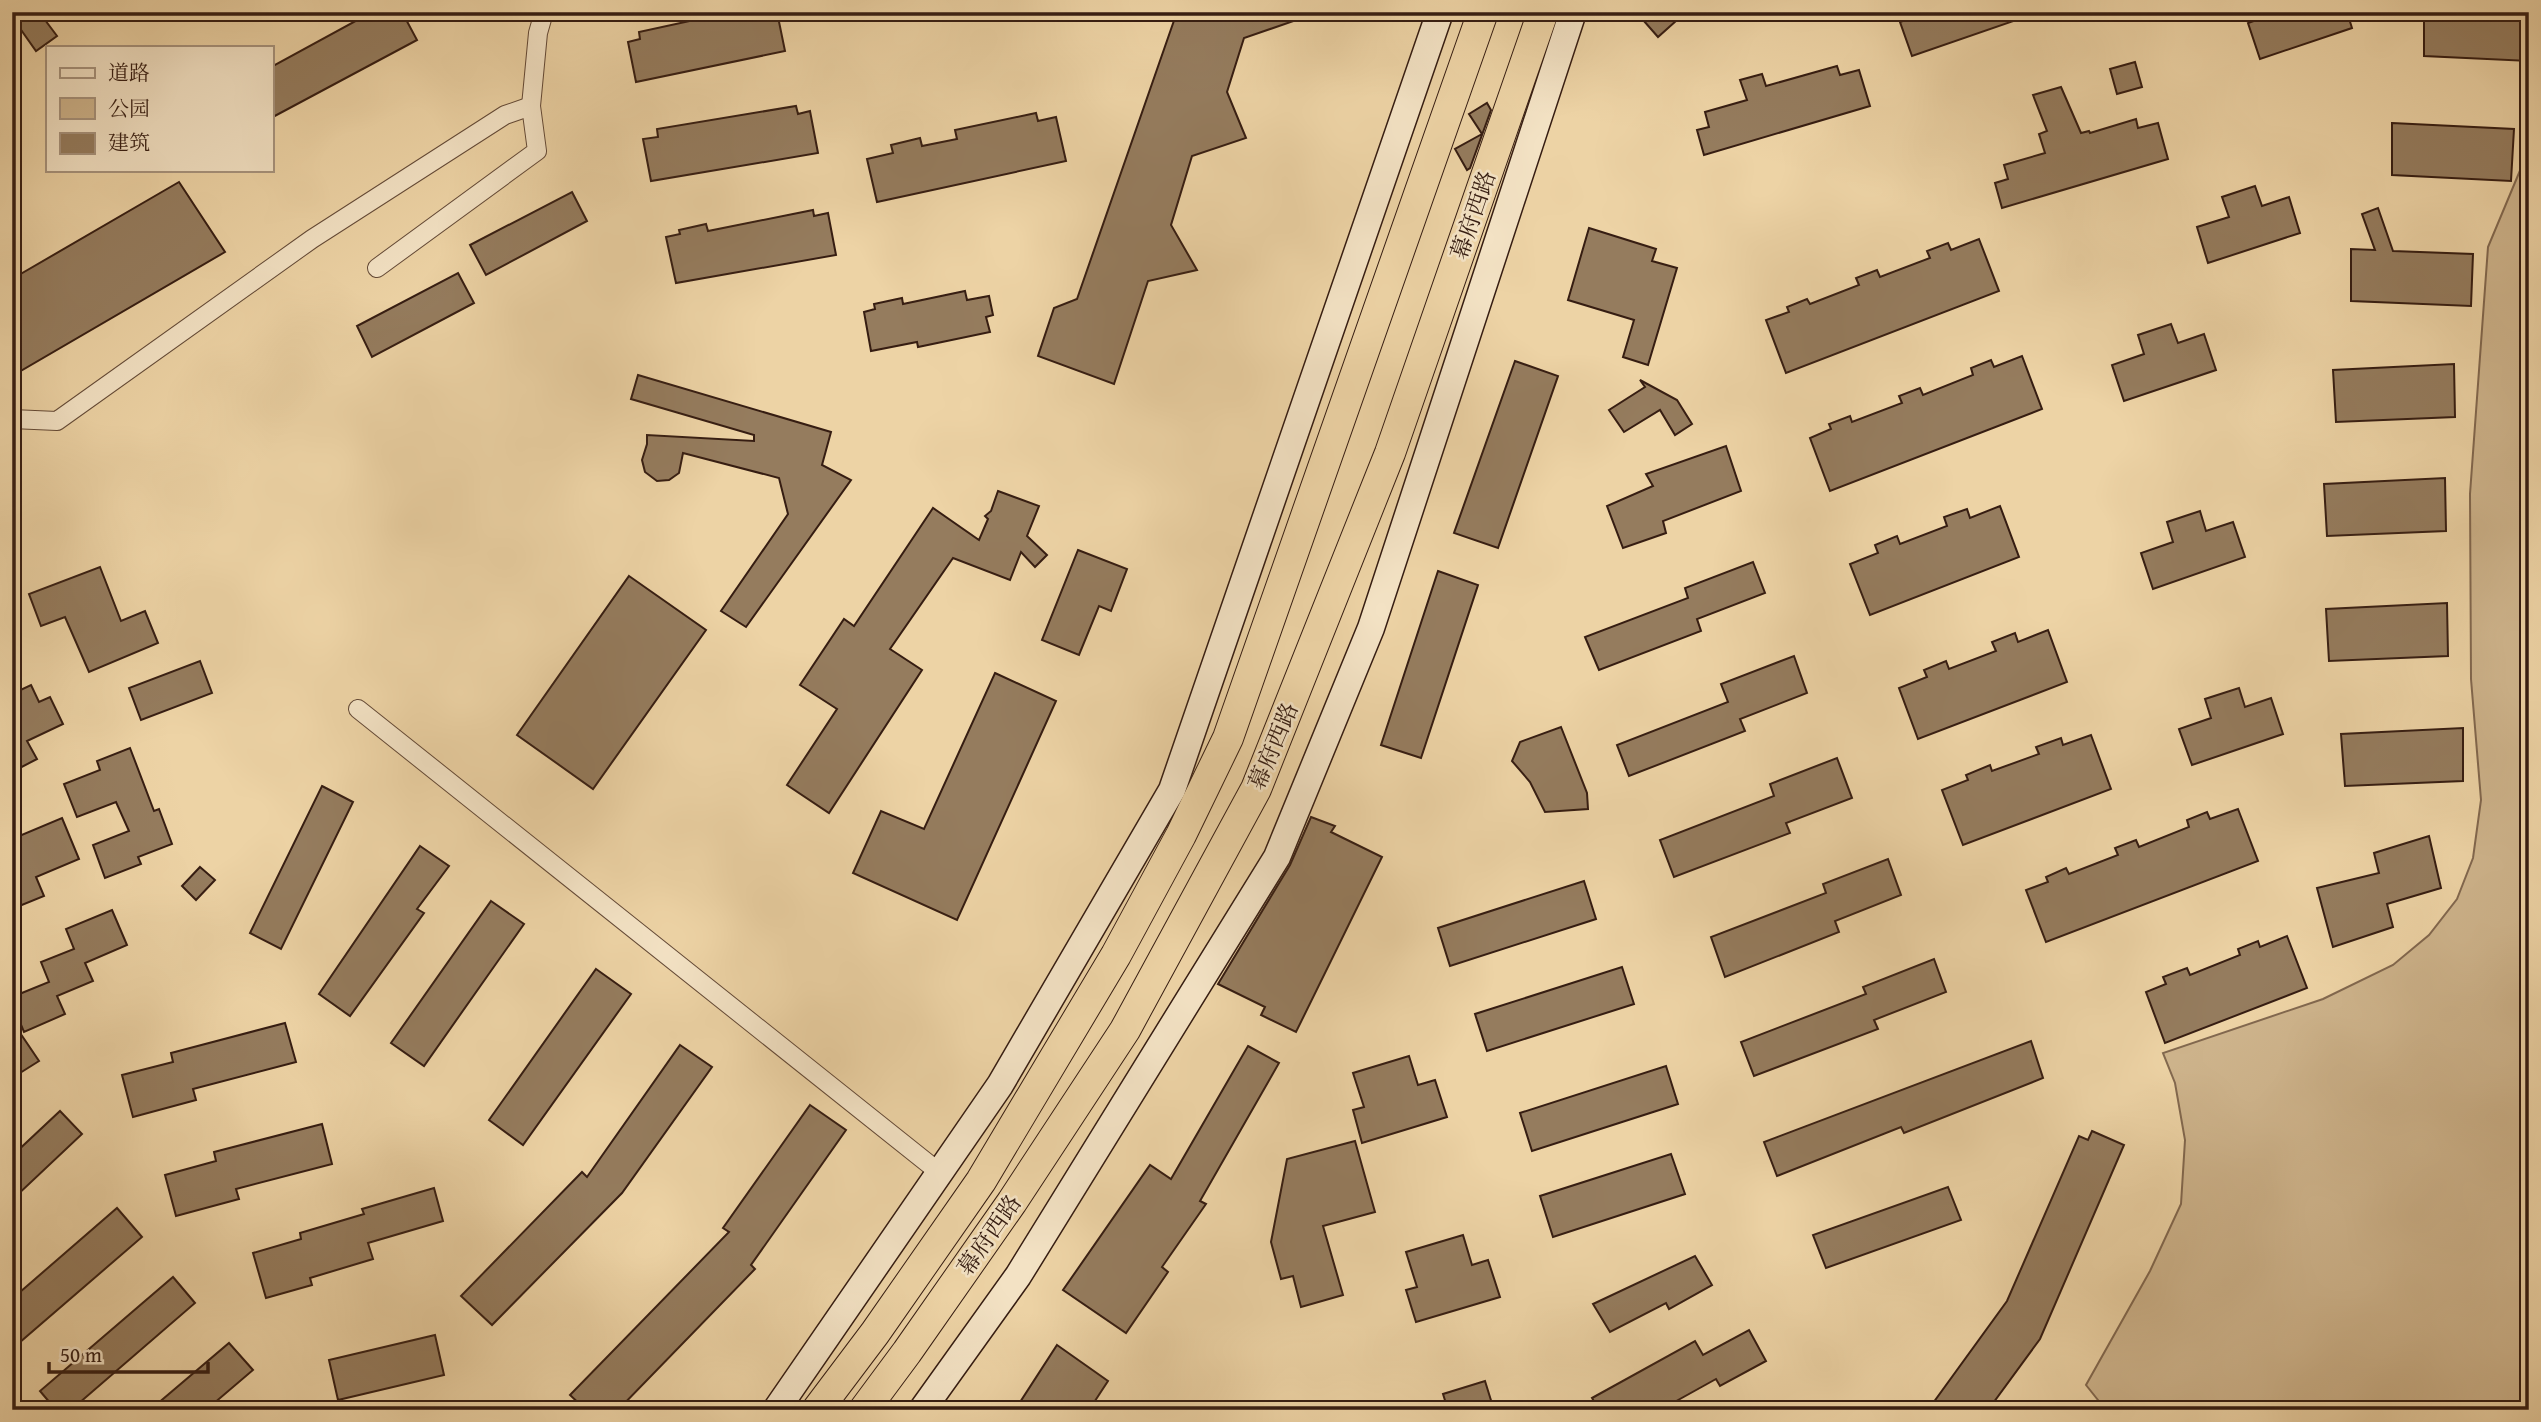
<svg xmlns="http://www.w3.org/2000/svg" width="2541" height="1422" font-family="'Gentium Book Plus','Noto Serif SC',serif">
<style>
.green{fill:#ceb48c;stroke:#82684f;stroke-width:2}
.building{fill:#957c5e;stroke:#361d12;stroke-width:2}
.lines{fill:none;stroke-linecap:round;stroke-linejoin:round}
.minor-casing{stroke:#644a37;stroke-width:20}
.secondary-casing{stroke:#361d12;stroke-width:29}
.trunk-casing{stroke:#361d12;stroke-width:32}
.minor{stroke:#f3e2c4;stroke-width:18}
.secondary{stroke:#f3e2c4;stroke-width:26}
.trunk{stroke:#edd3a5;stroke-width:30}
.labels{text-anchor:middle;stroke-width:5;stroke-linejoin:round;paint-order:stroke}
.street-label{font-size:23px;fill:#361d12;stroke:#f3e2c4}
</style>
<rect width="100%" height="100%" fill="#edd3a5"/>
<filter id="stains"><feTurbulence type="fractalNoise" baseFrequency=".00286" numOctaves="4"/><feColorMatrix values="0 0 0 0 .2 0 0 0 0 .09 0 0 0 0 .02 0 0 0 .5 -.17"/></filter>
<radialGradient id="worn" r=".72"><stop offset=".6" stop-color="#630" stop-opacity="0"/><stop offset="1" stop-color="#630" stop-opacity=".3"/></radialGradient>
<polygon class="green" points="2529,149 2529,1410 2106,1410 2086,1385 2150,1271 2181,1204 2185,1140 2175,1083 2163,1053 2323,999 2393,965 2429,935 2457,899 2473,858 2481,800 2471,679 2470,494 2488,247"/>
<g class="building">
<polygon points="12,12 39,12 57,36 36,51 12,17"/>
<polygon points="372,12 402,12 417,40 271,118 271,67"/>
<polygon points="731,12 777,12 785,51 636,82 628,42 640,39 639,32"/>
<polygon points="1177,12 1310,12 1311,15 1244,38 1227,92 1246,138 1192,156 1171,225 1197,270 1148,281 1114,384 1038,356 1054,308 1077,299"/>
<polygon points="1636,12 1686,12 1658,37"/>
<polygon points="1912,12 1931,12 1933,20 1955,12 2030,12 2031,15 1912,56 1900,22 1914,17"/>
<polygon points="2279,12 2347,12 2352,28 2260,59 2248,23"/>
<polygon points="2424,12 2529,12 2529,61 2424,56"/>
<polygon points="2135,62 2142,87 2117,94 2110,69"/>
<polygon points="1837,66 1840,75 1859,70 1870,106 1704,155 1697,130 1709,127 1705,112 1747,100 1740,80 1762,74 1766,86"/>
<polygon points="2061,87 2081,133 2089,131 2090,133 2136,119 2138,128 2158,123 2168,159 2002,208 1995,183 2008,179 2004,165 2045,153 2039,134 2047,131 2033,95"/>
<polygon points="1487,103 1491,110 1470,168 1467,170 1455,149 1482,134 1469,114"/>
<polygon points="796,106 798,114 810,111 818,153 651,181 643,139 658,137 657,129"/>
<polygon points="1036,113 1038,121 1056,117 1066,161 877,202 867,159 893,153 891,145 920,138 922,146 957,139 955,130"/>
<polygon points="2392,123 2514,129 2511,181 2392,175"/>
<polygon points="179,182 225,252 12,376 12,279"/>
<polygon points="2255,186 2262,206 2289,197 2300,233 2208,263 2197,227 2229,217 2222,197"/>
<polygon points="572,192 587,221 486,275 470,245"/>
<polygon points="2378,208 2393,251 2473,254 2471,306 2351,301 2351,249 2375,250 2362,214"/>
<polygon points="813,210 814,216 828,213 836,255 676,283 666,237 680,234 679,230 706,224 708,231"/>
<polygon points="1589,228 1656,249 1652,261 1677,268 1648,365 1623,357 1634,320 1568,300"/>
<polygon points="1979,239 1999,291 1786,373 1766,320 1789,312 1787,307 1807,299 1810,304 1859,285 1856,278 1877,270 1880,277 1930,258 1927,251 1948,243 1951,250"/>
<polygon points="458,273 474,303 372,357 357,326"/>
<polygon points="965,291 967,300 989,296 993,315 986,317 990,332 918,347 917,342 871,351 864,312 875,309 874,304 902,298 903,304"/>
<polygon points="2171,324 2178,343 2204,334 2216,370 2124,401 2112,365 2144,354 2138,335"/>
<polygon points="2022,356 2042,409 1830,491 1810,438 1831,429 1829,424 1850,416 1852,422 1902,403 1899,396 1920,388 1923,395 1973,375 1971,368 1991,360 1994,367"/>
<polygon points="1515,361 1558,376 1498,548 1454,533"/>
<polygon points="2454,364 2455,417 2336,422 2333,370"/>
<polygon points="638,375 831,432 822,465 851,480 746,627 721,611 788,514 779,478 683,453 679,473 669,480 657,481 645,472 642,460 647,444 647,435 754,441 754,435 631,399"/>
<polygon points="1640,380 1677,400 1692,424 1675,435 1660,410 1624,432 1609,410 1645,387"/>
<polygon points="1726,446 1741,491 1663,521 1666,533 1623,548 1607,506 1653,486 1646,474"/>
<polygon points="2445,478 2446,531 2327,536 2324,484"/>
<polygon points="998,491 1039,506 1027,536 1047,555 1035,567 1021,552 1010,580 953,558 890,649 922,670 829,813 787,785 837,709 800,685 844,619 854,626 933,508 979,540 988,519 985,516 991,511"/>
<polygon points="2000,506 2019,557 1870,615 1850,564 1878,553 1875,545 1897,536 1900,544 1947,526 1944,517 1967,509 1970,518"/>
<polygon points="2200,511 2206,531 2233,522 2245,557 2153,589 2141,553 2173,542 2167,522"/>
<polygon points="1078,550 1127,569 1111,611 1099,606 1079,655 1042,640"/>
<polygon points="1753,562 1765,593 1697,619 1701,631 1599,670 1585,637 1688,598 1685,588"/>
<polygon points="100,567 121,621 145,611 158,643 89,672 65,617 41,626 29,594"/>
<polygon points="1438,571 1478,585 1421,758 1381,745"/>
<polygon points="629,576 706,630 593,789 517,735"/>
<polygon points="2447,603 2448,656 2329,661 2326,609"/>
<polygon points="2048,630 2067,682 1918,739 1899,688 1927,677 1924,670 1946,661 1949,669 1996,651 1992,642 2015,633 2018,642"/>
<polygon points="1794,656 1807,693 1740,719 1745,731 1629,776 1617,745 1728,702 1721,684"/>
<polygon points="200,661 212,693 141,720 129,688"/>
<polygon points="995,673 1056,701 957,920 853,873 881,811 924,829"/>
<polygon points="31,685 39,702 50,697 63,724 27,741 37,759 12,772 12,694"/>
<polygon points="2239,688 2245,707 2271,698 2283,734 2192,765 2179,729 2211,718 2205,699"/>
<polygon points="1561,727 1587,793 1588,809 1545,812 1530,782 1512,761 1520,742"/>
<polygon points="2463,728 2463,781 2345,786 2341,734"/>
<polygon points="2091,735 2111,789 1963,845 1942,790 1968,780 1966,775 1990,765 1992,771 2039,754 2036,747 2061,738 2063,745"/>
<polygon points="130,748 154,811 159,809 172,844 138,857 141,864 105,878 93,845 129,831 116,802 77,817 64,784 100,770 97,761"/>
<polygon points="1837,758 1852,798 1786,823 1790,833 1674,877 1660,840 1774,796 1770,784"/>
<polygon points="322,786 353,802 281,949 250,933"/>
<polygon points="2238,809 2258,861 2046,942 2026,890 2048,882 2046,877 2066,868 2069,874 2118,855 2115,848 2136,840 2139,847 2189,827 2187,820 2207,812 2210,819"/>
<polygon points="1311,817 1335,826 1331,832 1382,857 1296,1032 1261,1015 1265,1007 1218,984 1290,865"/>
<polygon points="62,818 79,859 36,877 44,896 12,909 12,861 20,858 12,839"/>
<polygon points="2429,836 2441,888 2387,904 2393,927 2333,947 2317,888 2379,873 2374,853"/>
<polygon points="420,846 449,866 417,909 424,913 350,1016 319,994"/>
<polygon points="1888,859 1901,895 1835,921 1839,932 1725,977 1711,937 1826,893 1823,884"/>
<polygon points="200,867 215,880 196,900 182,886"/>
<polygon points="1584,881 1596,919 1450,966 1438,928"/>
<polygon points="491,901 524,924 424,1066 391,1043"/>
<polygon points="112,910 127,945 85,963 93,981 57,996 65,1014 24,1032 12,1003 12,997 49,982 41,962 74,949 66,929"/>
<polygon points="2287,936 2307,988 2165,1043 2146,992 2166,984 2163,977 2187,968 2190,975 2240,955 2238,949 2258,941 2260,947"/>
<polygon points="1934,959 1946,992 1874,1020 1878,1029 1754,1076 1741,1042 1866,994 1863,987"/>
<polygon points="1622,967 1634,1004 1487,1051 1475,1014"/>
<polygon points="596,969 631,994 523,1145 489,1120"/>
<polygon points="12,1021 39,1061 12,1078"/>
<polygon points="285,1023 296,1062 193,1089 196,1100 133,1117 122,1075 173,1062 171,1053"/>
<polygon points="2031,1041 2043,1078 1904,1133 1901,1127 1777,1176 1764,1142"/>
<polygon points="680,1045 712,1067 622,1193 492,1325 461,1296 582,1172 587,1177"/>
<polygon points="1248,1046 1279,1063 1200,1201 1206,1204 1162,1267 1168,1272 1126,1333 1063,1290 1150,1165 1171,1179"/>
<polygon points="1409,1056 1418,1085 1435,1080 1447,1117 1362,1143 1353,1110 1364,1107 1353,1073"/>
<polygon points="1666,1066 1678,1104 1532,1151 1520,1113"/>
<polygon points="810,1105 846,1130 751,1265 755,1269 618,1410 586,1410 570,1395 729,1232 723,1228"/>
<polygon points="60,1111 82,1134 12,1200 12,1156"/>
<polygon points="322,1124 332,1164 236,1189 239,1199 176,1216 165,1175 216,1161 214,1152"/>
<polygon points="2092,1131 2124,1145 2040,1339 1988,1410 1928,1410 2007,1301 2079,1136 2088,1140"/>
<polygon points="1355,1141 1375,1212 1323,1226 1343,1295 1301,1307 1293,1276 1281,1279 1271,1242 1287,1159"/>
<polygon points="1671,1154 1685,1194 1553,1237 1540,1196"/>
<polygon points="1948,1187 1961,1220 1826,1268 1813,1235"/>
<polygon points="434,1188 443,1221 368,1243 373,1259 310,1278 312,1285 266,1298 253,1253 301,1239 300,1233 364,1214 362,1209"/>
<polygon points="117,1208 142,1237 12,1349 12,1299"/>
<polygon points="1463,1235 1472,1265 1488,1260 1500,1297 1416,1322 1406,1290 1417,1287 1406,1252"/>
<polygon points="1695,1256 1712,1285 1669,1309 1666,1303 1610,1332 1593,1304"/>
<polygon points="173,1277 195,1303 71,1410 56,1410 40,1391"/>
<polygon points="1749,1330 1766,1361 1720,1386 1716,1379 1660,1410 1599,1410 1592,1398 1695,1341 1703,1355"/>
<polygon points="435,1335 444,1375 338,1400 329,1360"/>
<polygon points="229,1343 253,1370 206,1410 150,1410"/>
<polygon points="1057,1345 1108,1381 1089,1410 1015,1410"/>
<polygon points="1485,1381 1494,1410 1448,1410 1443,1394"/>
</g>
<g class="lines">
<defs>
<g id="minor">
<polyline points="377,268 537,151 531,106 538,33 544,12"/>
<polyline points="12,419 57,421 312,239 505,115 531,106"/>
<polyline points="358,709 940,1173"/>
</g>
<g id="secondary">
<polyline points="776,1410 1000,1085 1172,790 1440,12"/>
<polyline points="922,1410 1018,1276 1277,857 1371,628 1573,12"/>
</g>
<g id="trunk">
<polyline points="817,1410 875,1333 981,1181 1116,955 1181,835 1228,738 1483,12"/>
<polyline points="864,1410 907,1352 1012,1202 1125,1030 1256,789 1390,453 1543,12"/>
</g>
</defs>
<use href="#minor" class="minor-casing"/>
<use href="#secondary" class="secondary-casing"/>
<use href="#trunk" class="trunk-casing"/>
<use href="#minor" class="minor"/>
<use href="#secondary" class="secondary"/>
<use href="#trunk" class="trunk"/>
</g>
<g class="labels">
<g class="street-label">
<text transform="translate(1473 215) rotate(-71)" y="8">幕府西路</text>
<text transform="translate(1273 746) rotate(-67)" y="8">幕府西路</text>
<text transform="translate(989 1235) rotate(-55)" y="8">幕府西路</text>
</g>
</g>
<rect width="2541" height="1422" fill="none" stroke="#edd3a5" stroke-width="42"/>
<rect x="14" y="14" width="2513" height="1394" fill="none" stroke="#361d12" stroke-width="3.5"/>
<rect x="21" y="21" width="2499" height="1380" fill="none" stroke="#361d12" stroke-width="2"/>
<rect x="46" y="46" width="228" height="126" fill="#f3e2c4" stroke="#a7937d" stroke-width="2"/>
<rect x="60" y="68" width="35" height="10" fill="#f3e2c4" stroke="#a7937d" stroke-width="2"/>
<text x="108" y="80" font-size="21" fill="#361d12">道路</text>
<rect x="60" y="98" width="35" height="21" fill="#ceb48c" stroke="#a7937d" stroke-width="2"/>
<text x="108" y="116" font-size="21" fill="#361d12">公园</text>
<rect x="60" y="133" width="35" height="21" fill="#957c5e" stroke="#a7937d" stroke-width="2"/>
<text x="108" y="150" font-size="21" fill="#361d12">建筑</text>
<path d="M49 1362v10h159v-10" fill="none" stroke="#361d12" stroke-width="3.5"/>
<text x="60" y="1362" font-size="21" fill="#361d12" stroke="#f3e2c4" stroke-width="5" paint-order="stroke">50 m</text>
<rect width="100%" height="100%" filter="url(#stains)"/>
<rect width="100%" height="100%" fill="url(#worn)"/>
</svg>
